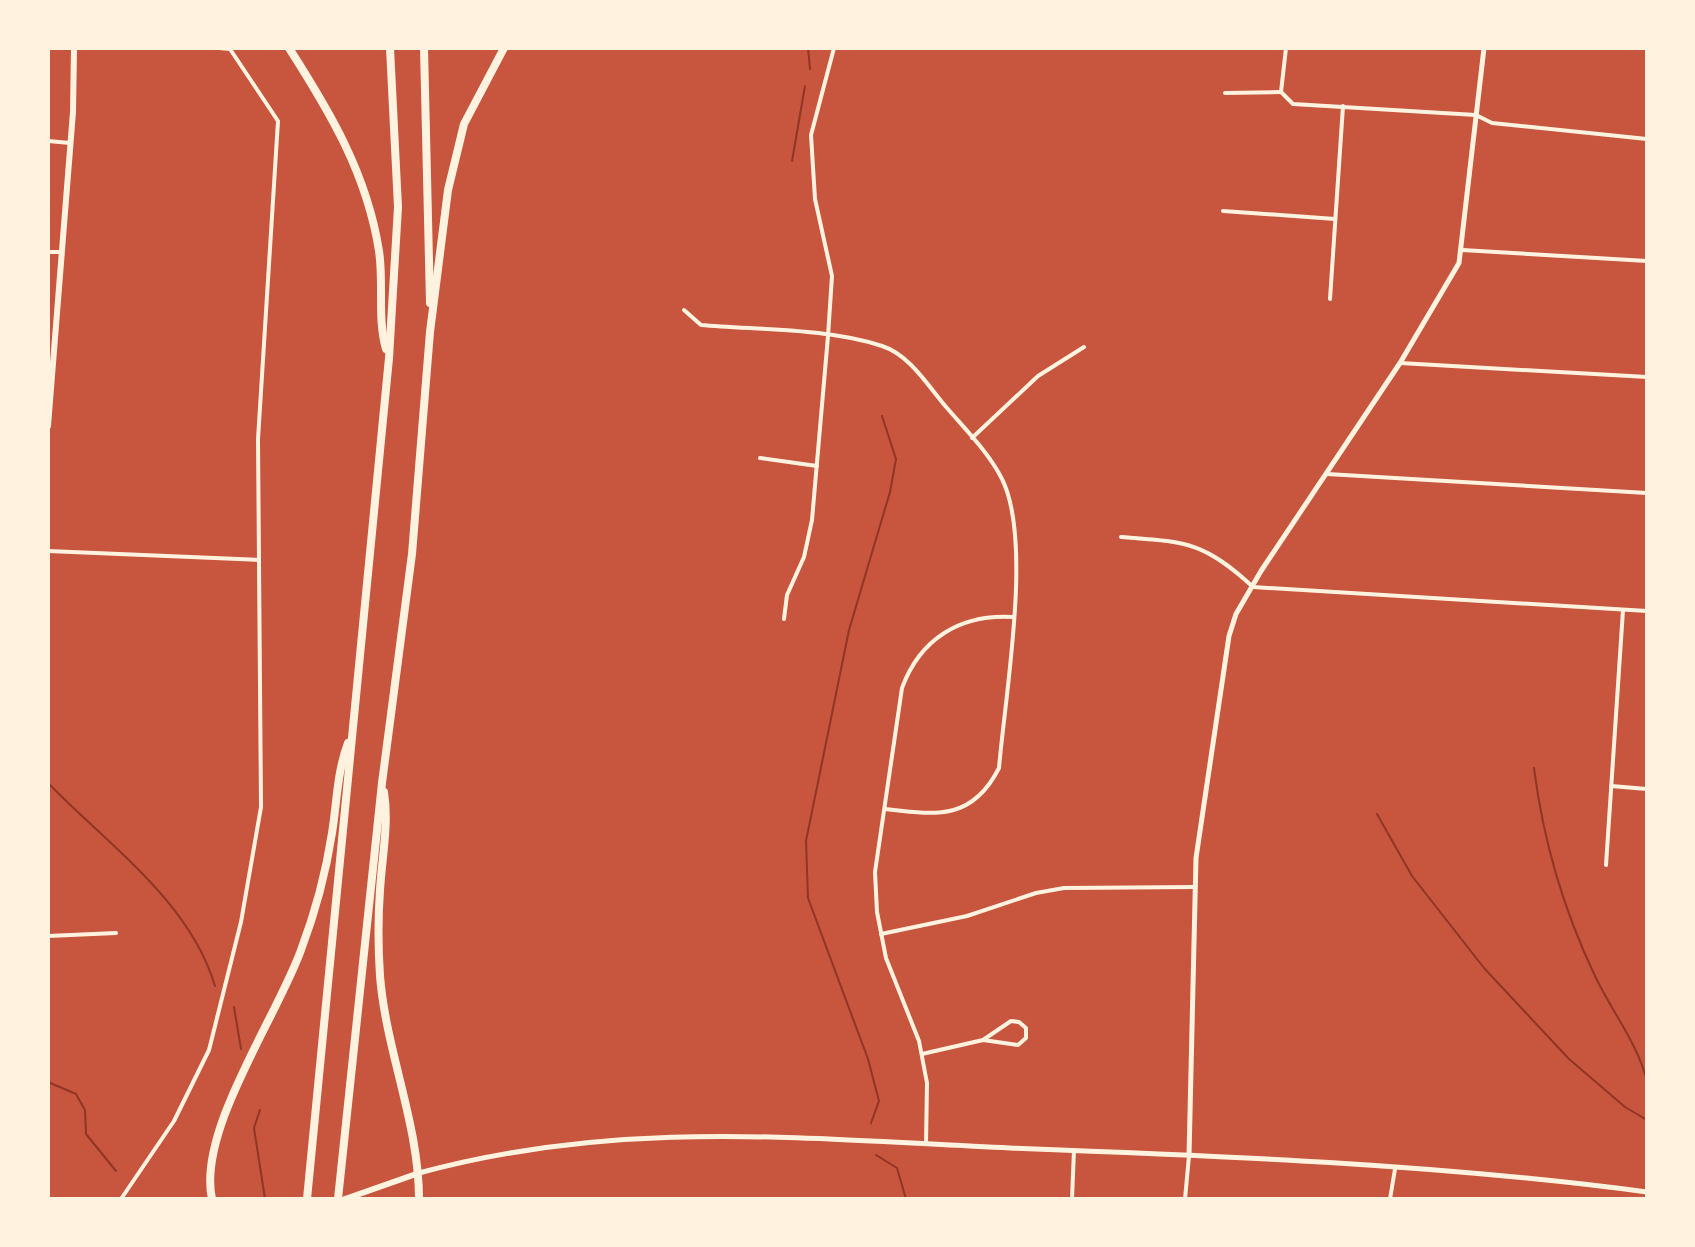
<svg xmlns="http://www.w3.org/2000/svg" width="1695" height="1247" font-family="Overpass,sans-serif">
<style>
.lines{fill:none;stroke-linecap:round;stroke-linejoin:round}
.stream{stroke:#8f3625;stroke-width:2}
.minor{stroke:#fff3e0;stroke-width:4}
.tertiary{stroke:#fff3e0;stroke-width:5}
.secondary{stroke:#fff3e0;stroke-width:6}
.motorway{stroke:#fff3e0;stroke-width:8}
</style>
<rect width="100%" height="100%" fill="#c8553d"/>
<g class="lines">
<g class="stream">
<polyline points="808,48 810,69"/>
<polyline points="792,161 805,86"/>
<path d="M1534,768C1543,839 1564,911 1595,976C1612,1012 1637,1042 1647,1081"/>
<path d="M48,783C107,844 190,901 215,986"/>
<polyline points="1377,814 1412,876 1484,968 1569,1059 1625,1107 1647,1120"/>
<polyline points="234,1007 241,1049"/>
<polyline points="48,1082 76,1094 85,1110 86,1134 116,1171"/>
<polyline points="260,1110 254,1128 265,1199"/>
<polyline points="871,1123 879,1101 868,1059 808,898 806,841 849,630 890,492 896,459 882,416"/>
<polyline points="876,1155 897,1168 906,1199"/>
</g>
<g class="minor">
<polyline points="1281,92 1293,104 1476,115 1492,123 1647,139"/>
<polyline points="1281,92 1286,48"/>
<polyline points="1225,93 1281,92"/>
<polyline points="48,141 70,143"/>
<polyline points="1223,211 1335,219"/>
<polyline points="1462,250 1647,261"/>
<polyline points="48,252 61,252"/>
<polyline points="1330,299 1343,106"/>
<path d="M684,310L701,325C757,330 829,328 882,346C910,355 928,386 947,408C966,430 989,453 1002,479C1033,541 1005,695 999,768C972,821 936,815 885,809"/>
<polyline points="1400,363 1647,377"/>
<polyline points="972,438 1038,376 1084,347"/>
<polyline points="760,458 817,466"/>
<polyline points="1327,474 1647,493"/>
<path d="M1121,537C1186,542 1203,541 1253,587L1647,611"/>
<polyline points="48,551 259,560"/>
<polyline points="784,619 787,595 804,557 812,520 828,336 832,276 815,199 811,135 834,48"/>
<polyline points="1611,786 1647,789"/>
<polyline points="1606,865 1623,610"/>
<polyline points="881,934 967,916 1036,893 1064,888 1195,887"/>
<polyline points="48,936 116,933"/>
<polyline points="922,1054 983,1040 1011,1021 1019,1022 1026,1028 1026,1038 1018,1045 983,1040"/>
<path d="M926,1144L927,1083L919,1041L886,958L877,912L875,872L902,688C920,639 960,614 1012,617"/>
<polyline points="121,1199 174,1121 209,1050 241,922 261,807 258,439 278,121 230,49 219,48"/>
<polyline points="1072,1199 1074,1150"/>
<polyline points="1185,1199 1189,1156"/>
<polyline points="1390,1199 1395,1169"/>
</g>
<g class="tertiary">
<polyline points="1189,1156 1196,858 1229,636 1236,614 1261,571 1400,363 1459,263 1484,48"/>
<path d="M419,1173C621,1118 806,1139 1010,1148C1223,1156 1436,1164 1647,1192"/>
</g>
<g class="secondary">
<polyline points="48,426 73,112 74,48"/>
<polyline points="345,1199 419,1173"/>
</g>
<g class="motorway">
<path d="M289,48C330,112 367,174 379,251C384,283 377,318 386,349"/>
<polyline points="424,48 430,303"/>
<path d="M384,792C389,824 382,857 380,890C378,918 378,947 380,976C386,1051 419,1124 419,1199"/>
<path d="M212,1199C197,1131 277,1017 301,950C315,913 326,872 332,833C337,802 337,772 348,743"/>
<polyline points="307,1199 389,358 398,207 390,48"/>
<polyline points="338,1199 382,783 412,554 430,332 448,190 464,124 504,48"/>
</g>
</g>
<rect width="1695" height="1247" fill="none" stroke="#fff3e0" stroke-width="100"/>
</svg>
